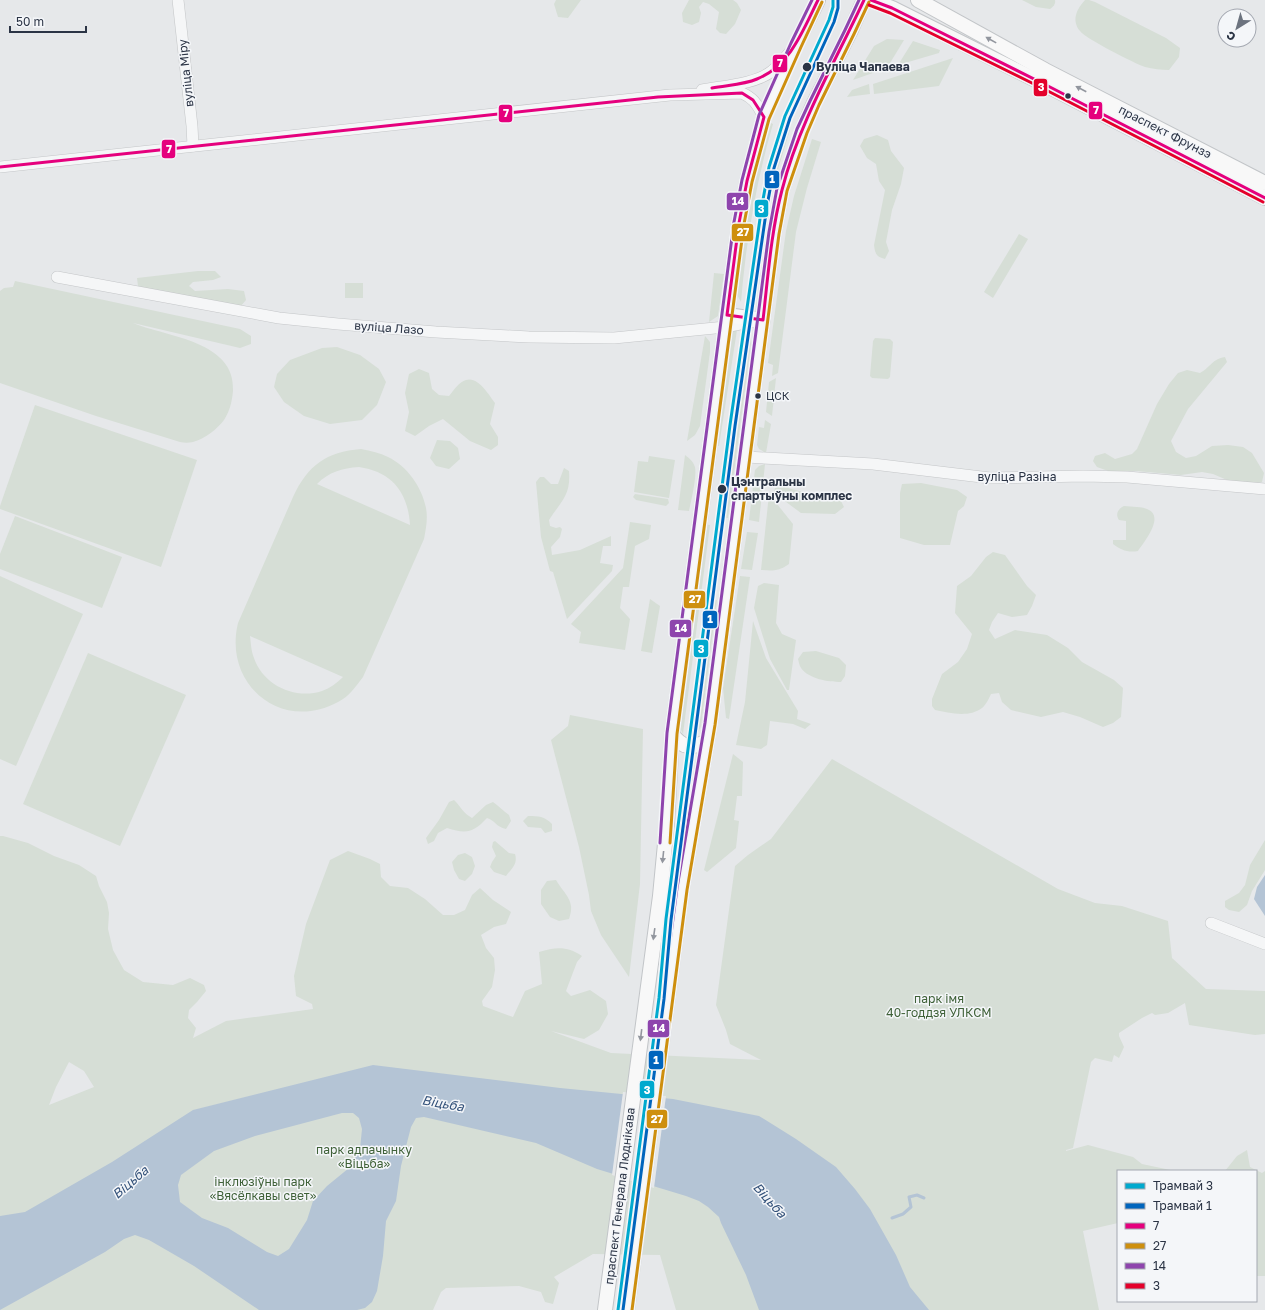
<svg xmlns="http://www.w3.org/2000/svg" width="1265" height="1310" font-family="'Golos Text',sans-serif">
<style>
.green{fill:#d6ded6;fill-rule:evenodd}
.water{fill:#b4c4d5;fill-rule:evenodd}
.pier{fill:#e6e8ea}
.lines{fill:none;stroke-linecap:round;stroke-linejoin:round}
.stream{stroke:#b4c4d5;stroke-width:3}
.minor-casing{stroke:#c4c6c8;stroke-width:12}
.major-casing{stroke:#c2c5c8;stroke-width:16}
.minor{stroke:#f5f6f7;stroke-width:11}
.major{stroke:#f8f8f8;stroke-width:14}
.bus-1-casing{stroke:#f4f6f9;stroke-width:6}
.bus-2-casing{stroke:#f4f6f9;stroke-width:6}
.bus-3-casing{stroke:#f4f6f9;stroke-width:6}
.bus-4-casing{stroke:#f4f6f9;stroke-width:6}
.bus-1{stroke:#e5007d;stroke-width:3}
.bus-2{stroke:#ce8f0e;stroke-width:3}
.bus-3{stroke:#8e44ad;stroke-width:3}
.bus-4{stroke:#e4002b;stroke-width:3}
.tram-1-casing{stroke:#f4f6f9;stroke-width:6}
.tram-2-casing{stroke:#f4f6f9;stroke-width:6}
.tram-1{stroke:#00a9ce;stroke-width:3}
.tram-2{stroke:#0065bd;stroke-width:3}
.oneway{fill:#92969e}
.stop-dot{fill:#2b3445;stroke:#f4f6f9;stroke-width:1.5}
.labels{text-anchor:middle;stroke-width:3;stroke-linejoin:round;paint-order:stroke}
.bus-label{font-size:11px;fill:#2b3445;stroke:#f4f6f9;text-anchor:start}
.stop-label{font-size:12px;font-weight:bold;fill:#2b3445;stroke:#f4f6f9;text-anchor:start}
.street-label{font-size:12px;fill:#2b3445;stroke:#f4f6f9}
.park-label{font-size:12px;fill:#3f6138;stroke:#f4f6f9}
.water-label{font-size:13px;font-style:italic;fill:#34527a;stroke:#f4f6f9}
.line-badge{stroke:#f4f6f9;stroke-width:1.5}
.badge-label{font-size:11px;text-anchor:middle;font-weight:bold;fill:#fff}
</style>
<rect width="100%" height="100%" fill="#e6e8ea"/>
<g class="green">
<polygon points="556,0 581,0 568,18 558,17 554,4"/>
<polygon points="689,0 733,0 737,3 741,10 735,24 726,34 720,33 716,29 719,12 709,4 703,2 699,7 701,13 699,22 692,25 683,22 682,13"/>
<path d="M1022,0H1055C1056,4 1053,7 1050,9L1036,7Z"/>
<path d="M1085,0H1089L1095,2L1166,38L1180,48L1179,57L1169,70C1161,70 1153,69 1145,67C1134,63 1086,39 1080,31C1071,20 1077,9 1085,0Z"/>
<polygon points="887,39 904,40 887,68 853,80 874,46"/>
<polygon points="913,41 940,50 939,53 898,65"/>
<polygon points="953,58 939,86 874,94 873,84"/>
<polygon points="869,84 870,94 847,97 852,90"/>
<path d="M769,122L773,124C756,182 746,241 741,302L736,293L738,262L752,186Z"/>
<polygon points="783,127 790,130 775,179 765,230 757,296 750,302 763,205 771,168"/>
<path d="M877,135L888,140L891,151L904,168L901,184L892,210L886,242L889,251L885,259C876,257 875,253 874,245L885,190L879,181L876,164L867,158L860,146L864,139Z"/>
<polygon points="812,139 821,142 807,188 796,232 778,373 772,376 773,365 768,363 786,231 794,196"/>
<polygon points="1019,234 1028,239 993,298 984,292"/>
<polygon points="198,271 215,271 221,277 213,280 193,282 189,286 195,291 228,289 244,291 246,300 240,307 141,289 138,286 137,278"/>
<polygon points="714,273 724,274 718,316 709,322"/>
<path d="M15,281L240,329L251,336V344L240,348L133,323C167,337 236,341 233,391C232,401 230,411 224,420C217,429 205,439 193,442C189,443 184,443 180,442L96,416L0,383V291L4,288L13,287Z"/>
<rect x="345" y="283" width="18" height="15"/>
<polygon points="737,330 719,446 714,446 730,337 732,332"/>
<polygon points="746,331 751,338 751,344 728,518 721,517"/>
<polygon points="705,336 710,342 710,352 700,426 695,435 687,441"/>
<polygon points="875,338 890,339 893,342 890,377 888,379 872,378 870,376 873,341"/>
<polygon points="337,347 360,355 379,369 386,382 377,405 362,420 330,424 304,416 284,402 274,387 277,374 290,360 322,348"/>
<path d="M1225,357L1227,362L1188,409L1171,441L1176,452L1186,458L1196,456L1212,446L1228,445L1243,447L1252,453L1264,473L1262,482L1253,484L1234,483L1213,474L1202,472L1181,475L1136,471L1111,472L1097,467L1093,461L1095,456L1105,453L1115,459L1132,454L1137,449L1157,404L1169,384L1178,373L1187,370L1200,373C1211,367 1212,359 1225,357Z"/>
<path d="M419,369L429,373L432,389L439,395L449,396C454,390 459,382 466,380C478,376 489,395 495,403L490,424L498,437V445L491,450L470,441L443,419L429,426L415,436L405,431L409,412L405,393L409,374Z"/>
<polygon points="776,378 772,416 766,412 769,382"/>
<polygon points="35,405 197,460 161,567 0,509 0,506"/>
<polygon points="765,420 771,424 766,453 759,449 757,445 759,427 764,428"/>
<polygon points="437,440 450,441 458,448 460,459 449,469 436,466 430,458"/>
<path d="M361,449C371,451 380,453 388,457C407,466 422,487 426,508C428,518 426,529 424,539L363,677C356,686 349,697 338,702C281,733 223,684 238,623L293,497C308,465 326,452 361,449ZM359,467C392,472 408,492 410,525L317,484C329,472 342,468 359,467ZM250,636L343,677C337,683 330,688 322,691C295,700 263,685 254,658C251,651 251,643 250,636Z"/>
<path d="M685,455C689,458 693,461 695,467C697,477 691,501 689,511L678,510Z"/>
<polygon points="649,456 675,460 669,498 634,492 638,461 648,462"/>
<polygon points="765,464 759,522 749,520 755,470 759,466"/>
<path d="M564,468L569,471C571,496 561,501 549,520L550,526L556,528L560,527L562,529L560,537L551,547L552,555L580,550L611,536V546H603L600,563L613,565L612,571L567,619L553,572L550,571L541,537L536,482L540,477H544L551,484H558Z"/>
<polygon points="921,483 957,490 967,497 964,506 958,511 950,545 924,545 900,538 900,493 902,484"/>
<polygon points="784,487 807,493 824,499 840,499 844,507 835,514 801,513 774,493 775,488"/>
<polygon points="635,494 668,499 669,503 666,506 636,500 633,497"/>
<path d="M769,494L793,524L789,564C779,571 773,571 761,570Z"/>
<path d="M1124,506C1132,507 1142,506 1149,510C1164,518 1144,542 1138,551C1128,553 1121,550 1113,544V540H1126V521L1119,520C1115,514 1118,509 1124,506Z"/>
<polygon points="15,516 122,557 102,608 0,569 0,554"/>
<polygon points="630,522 651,525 649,539 635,546 629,587 623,587 620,608 630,619 625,650 579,643 581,632 571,624 623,568"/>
<polygon points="704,524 710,525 683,734 678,724"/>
<polygon points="747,532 758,533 752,570 741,569"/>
<path d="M993,552L1005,555L1027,586L1036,595L1032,606L1027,615L1012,617L998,613L992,622L989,630L995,639L1015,630L1047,635L1068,648L1082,662L1114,680L1123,688L1121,717L1113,723L1103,727L1080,717L1063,712L1041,717L1011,710L1002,702L999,693L991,694C989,698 986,705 982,708C969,718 949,713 935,710L932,706V699L942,674L958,662L967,649L972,634L955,613L957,586L971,576L986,557Z"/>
<polygon points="0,576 83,614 16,766 0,759"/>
<polygon points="740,576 750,577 729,719 726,718 723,688"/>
<polygon points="764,583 779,585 776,623 782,634 796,640 789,690 787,690 770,659 754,608 758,586"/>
<polygon points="650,599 660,606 652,653 641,651"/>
<polygon points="709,599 717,600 701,726 699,731 693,736"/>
<polygon points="753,621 766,658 798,711 797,719 811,724 805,729 793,724 770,721 767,745 761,749 736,745 745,702"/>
<path d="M816,651L839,658L846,665L845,676L841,682C828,682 809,679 801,668C799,665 799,662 798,659L803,652Z"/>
<polygon points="88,653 186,695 120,846 23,804"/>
<polygon points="570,715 643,729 640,884 629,977 601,935 591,911 589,895 579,847 551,740 568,726"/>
<polygon points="733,754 743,762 742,796 737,796 734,820 739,821 736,848 707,872 704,870"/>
<path d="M832,759L1058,889L1095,903L1122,906L1168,921L1172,958L1206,989L1265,991V1034L1255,1035L1189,1025L1185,1003L1168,1013L1155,1015L1152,1013L1142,1018L1119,1033V1036L1124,1047L1119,1058L1114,1055L1112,1062L1095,1058L1091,1062L1073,1148L1066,1150V1151L1088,1145L1133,1157L1142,1164L1175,1171H1118V1223L1083,1231L1099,1310H676L660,1255L593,1254L554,1277L559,1283L553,1304L545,1302L541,1292L519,1286L446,1288L441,1292L433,1310H0V836H3L28,843L54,856L79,865L96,876L99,886L107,902L109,913L108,929L113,950L124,970L143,982L173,985L190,978L204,985L206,991L197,1002L189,1010L188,1018L196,1028L193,1038L226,1021L313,1009L312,1004L296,996L294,976L306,924L330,860L348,851L370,859L380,864L381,877L390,886L408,888L425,899L443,915H454L465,910L472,895L480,888L493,900L511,912L506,924L494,927L481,935L486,948L494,958L495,970L492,987L482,1001L483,1006L513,1017L525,991L542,984L539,952C556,947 567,946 582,956L577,962L566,991L571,996L590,990L606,1001L608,1014L599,1030L584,1039L551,1031L611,1053L761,1060L730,1044L726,1030L716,1005L735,866L748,855L771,839ZM69,1062L84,1071L94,1087L49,1105L56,1087Z"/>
<path d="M454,800C462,808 463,813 472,818L486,805L493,802C499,806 503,811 509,815L511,821L506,829C496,827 496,821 487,818C473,833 466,834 447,828L438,833L434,841L428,844L426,838L439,820L449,802Z"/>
<path d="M528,816C539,816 544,816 552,824V831L545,833L541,828L528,827L523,821Z"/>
<polygon points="1265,840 1265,870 1252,891 1247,905 1239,912 1229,910 1225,907 1225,901 1239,893 1245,885 1250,865"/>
<path d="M495,841L509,853L515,854C518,864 512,868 506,876L494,872L490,867L492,862L496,856L492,847L493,842Z"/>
<polygon points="465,853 472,857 475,866 472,874 465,881 459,879 454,870 452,862 458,855"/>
<path d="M556,880C565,895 576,901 569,919L559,921L550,917L541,904V890L547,881Z"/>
<polygon points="1247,1150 1250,1167 1262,1173 1265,1171 1265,1276 1256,1276 1256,1171 1225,1171 1237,1156"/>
</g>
<g class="water">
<polygon points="1265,875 1265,916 1254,899 1257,887"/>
<path d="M373,1065L560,1088L673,1099L759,1116L796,1139L836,1167L855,1189L870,1209L896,1255L910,1287L929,1310H759L746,1275L721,1223L719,1217L708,1207L699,1201L686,1196L597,1169L536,1143L424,1117L416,1118L411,1127L401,1166L396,1201L386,1221L383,1256L377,1291L372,1302L365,1308L357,1310H259L194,1266L149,1240L135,1235L124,1239L105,1252L0,1310V1216L25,1212L112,1162L193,1110ZM342,1113H353L359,1118L362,1129L360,1149L349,1168L327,1186L313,1201L307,1220L289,1249L278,1256L267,1252L228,1228L202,1218L180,1202L178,1185L181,1175L214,1151L255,1136Z"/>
</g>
<polygon class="pier" points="623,1092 666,1096 654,1188 612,1175"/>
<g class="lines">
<polyline class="stream" points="892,1218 903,1214 911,1207 909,1197 917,1195 924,1198"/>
<defs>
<g id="minor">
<polyline points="178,0 192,126 193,146"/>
<path d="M702,90C723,86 756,84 772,71C779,65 784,59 790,52"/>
<path d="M0,167L670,95L742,93C755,99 757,105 764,117"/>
<polyline points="57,277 279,318 338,324 436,332 529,337 614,338 725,327 755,321"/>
<polyline points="746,457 873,464 990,478 1083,476 1127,477 1265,489"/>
<polyline points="660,887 682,889"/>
<polyline points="1211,923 1265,944"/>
</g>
<g id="major">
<polyline points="871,0 892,8 1048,86 1265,198"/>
<polyline points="918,0 1045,70 1265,183"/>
<polyline points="727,315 763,320"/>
<path d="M672,734C683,749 692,749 707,741"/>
<polyline points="605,1310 660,896 667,823 672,734 739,223 747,181 764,117 796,45 818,0"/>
<polyline points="627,1310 682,889 710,724 774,233 782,190 802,131 814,103 850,32 864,0"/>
</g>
</defs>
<use href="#minor" class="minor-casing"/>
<use href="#major" class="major-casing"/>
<use href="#minor" class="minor"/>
<use href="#major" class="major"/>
<defs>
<g id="bus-1">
<polyline points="871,0 892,8 1048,86 1265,198"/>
<path d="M712,88C727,85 743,85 757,79C791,65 803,30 818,0"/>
<path d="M0,167L658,97L742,93L753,100L764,117L747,181L739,223L727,315L763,320C768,277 771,232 782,190C799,123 835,62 864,0"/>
</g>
<g id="bus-2">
<polyline points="670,843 677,734 744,224 752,182 769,119 801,47 822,2"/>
<polyline points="632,1310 687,890 715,725 779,234 787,191 807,133 819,105 854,34 869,2"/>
</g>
<g id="bus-3">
<polyline points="660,843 667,733 734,222 742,180 759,115 791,43 812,0"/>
<polyline points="622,1309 677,888 705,723 769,232 777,188 797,129 810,101 845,30 859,0"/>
</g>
<polyline id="bus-4" points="869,5 890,13 1046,90 1263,202"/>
</defs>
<use href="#bus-1" class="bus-1-casing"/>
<use href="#bus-2" class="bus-2-casing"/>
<use href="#bus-3" class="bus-3-casing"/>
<use href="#bus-4" class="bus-4-casing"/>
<use href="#bus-1" class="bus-1"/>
<use href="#bus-2" class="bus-2"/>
<use href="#bus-3" class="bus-3"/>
<use href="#bus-4" class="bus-4"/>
<defs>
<polyline id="tram-1" points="618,1310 659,998 666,919 730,425 762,205 769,167 785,116 829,20 833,7 833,0"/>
<polyline id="tram-2" points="623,1310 664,999 671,920 735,426 767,206 774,168 790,118 834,22 838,8 838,0"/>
</defs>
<use href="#tram-1" class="tram-1-casing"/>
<use href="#tram-2" class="tram-2-casing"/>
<use href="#tram-1" class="tram-1"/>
<use href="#tram-2" class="tram-2"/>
</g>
<defs><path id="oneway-solid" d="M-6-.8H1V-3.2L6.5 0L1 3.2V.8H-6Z"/></defs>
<g class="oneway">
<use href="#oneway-solid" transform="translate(991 40) rotate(-151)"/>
<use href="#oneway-solid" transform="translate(1081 89) rotate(-152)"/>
<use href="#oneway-solid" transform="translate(663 857) rotate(96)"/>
<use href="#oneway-solid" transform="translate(654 934) rotate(98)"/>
<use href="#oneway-solid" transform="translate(641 1035) rotate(97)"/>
</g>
<g class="stop-dot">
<circle cx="807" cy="67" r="5"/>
<circle cx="1068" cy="96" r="3.5"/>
<circle cx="758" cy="396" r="3.5"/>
<circle cx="722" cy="489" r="5"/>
</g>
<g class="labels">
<g class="bus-label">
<text x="766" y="400">ЦСК</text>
</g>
<g class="stop-label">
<text x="816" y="71">Вуліца Чапаева</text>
<text x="731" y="486">Цэнтральны<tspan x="731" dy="14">спартыўны комплес</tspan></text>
</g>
<g class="street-label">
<text transform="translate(186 73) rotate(-96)" y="4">вуліца Міру</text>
<text transform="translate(1165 132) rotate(27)" y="4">праспект Фрунзэ</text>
<text transform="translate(389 328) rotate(4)" y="4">вуліца Лазо</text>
<text x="1017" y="481">вуліца Разіна</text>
<text transform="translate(620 1196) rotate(-83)" y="4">праспект Генерала Люднікава</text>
</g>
<g class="park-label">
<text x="939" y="1003">парк імя<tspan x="939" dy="14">40-годдзя УЛКСМ</tspan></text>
<text x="364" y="1154">парк адпачынку<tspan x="364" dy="14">«Віцьба»</tspan></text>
<text x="263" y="1186">інклюзіўны парк<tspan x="263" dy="14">«Вясёлкавы свет»</tspan></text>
</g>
<g class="water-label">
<text transform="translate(443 1103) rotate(10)" y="5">Віцьба</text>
<text transform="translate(130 1182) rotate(-41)" y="5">Віцьба</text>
<text transform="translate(770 1200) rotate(48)" y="5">Віцьба</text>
</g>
</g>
<g class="line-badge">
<rect x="772" y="54" width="16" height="19" rx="4" fill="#e5007d"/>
<rect x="1033" y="78" width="15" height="19" rx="4" fill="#e4002b"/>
<rect x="1088" y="101" width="15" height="19" rx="4" fill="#e5007d"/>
<rect x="498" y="104" width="15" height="19" rx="4" fill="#e5007d"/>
<rect x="161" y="139" width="15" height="20" rx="4" fill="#e5007d"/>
<rect x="764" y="170" width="16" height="19" rx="4" fill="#0065bd"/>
<rect x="726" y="192" width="23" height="19" rx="4" fill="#8e44ad"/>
<rect x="754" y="199" width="15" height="19" rx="4" fill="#00a9ce"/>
<rect x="731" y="223" width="23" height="19" rx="4" fill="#ce8f0e"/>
<rect x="683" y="590" width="23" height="19" rx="4" fill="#ce8f0e"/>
<rect x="702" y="610" width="16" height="19" rx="4" fill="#0065bd"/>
<rect x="669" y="619" width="23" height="19" rx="4" fill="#8e44ad"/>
<rect x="693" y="639" width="16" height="19" rx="4" fill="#00a9ce"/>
<rect x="647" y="1019" width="23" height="19" rx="4" fill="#8e44ad"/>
<rect x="648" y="1050" width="16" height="20" rx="4" fill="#0065bd"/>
<rect x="639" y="1080" width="16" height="19" rx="4" fill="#00a9ce"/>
<rect x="646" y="1109" width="22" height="20" rx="4" fill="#ce8f0e"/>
</g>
<g class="badge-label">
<text x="780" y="67">7</text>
<text x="1041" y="91">3</text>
<text x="1096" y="114">7</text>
<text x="506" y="117">7</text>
<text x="169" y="153">7</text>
<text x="772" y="183">1</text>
<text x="738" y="205">14</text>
<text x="761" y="213">3</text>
<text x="743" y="236">27</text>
<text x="695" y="603">27</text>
<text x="710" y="623">1</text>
<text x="681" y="632">14</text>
<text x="701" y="653">3</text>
<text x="659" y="1032">14</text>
<text x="656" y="1064">1</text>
<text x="647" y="1094">3</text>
<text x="657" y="1123">27</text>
</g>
<rect x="1117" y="1170" width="140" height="132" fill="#f4f6f9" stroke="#a4a8b1"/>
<rect x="1125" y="1183" width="20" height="6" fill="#00a9ce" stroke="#a4a8b1"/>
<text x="1153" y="1190" font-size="12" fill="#2b3445">Трамвай 3</text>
<rect x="1125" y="1203" width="20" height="6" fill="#0065bd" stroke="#a4a8b1"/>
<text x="1153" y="1210" font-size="12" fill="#2b3445">Трамвай 1</text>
<rect x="1125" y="1223" width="20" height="6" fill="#e5007d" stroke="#a4a8b1"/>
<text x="1153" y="1230" font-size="12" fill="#2b3445">7</text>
<rect x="1125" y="1243" width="20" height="6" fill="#ce8f0e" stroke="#a4a8b1"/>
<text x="1153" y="1250" font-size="12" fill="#2b3445">27</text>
<rect x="1125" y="1263" width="20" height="6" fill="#8e44ad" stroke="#a4a8b1"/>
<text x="1153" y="1270" font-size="12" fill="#2b3445">14</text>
<rect x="1125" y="1283" width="20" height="6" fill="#e4002b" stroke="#a4a8b1"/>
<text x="1153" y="1290" font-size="12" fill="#2b3445">3</text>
<g transform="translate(1237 28) rotate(217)"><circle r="19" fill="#f4f6f9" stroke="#a4a8b1"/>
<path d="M0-3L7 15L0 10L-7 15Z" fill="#6c737f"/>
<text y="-6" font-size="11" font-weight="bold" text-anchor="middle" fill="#2b3445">С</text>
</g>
<path d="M10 26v6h76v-6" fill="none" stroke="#2b3445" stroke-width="2"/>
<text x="16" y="26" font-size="12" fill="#2b3445" stroke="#f4f6f9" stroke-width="3" paint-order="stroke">50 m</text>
</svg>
